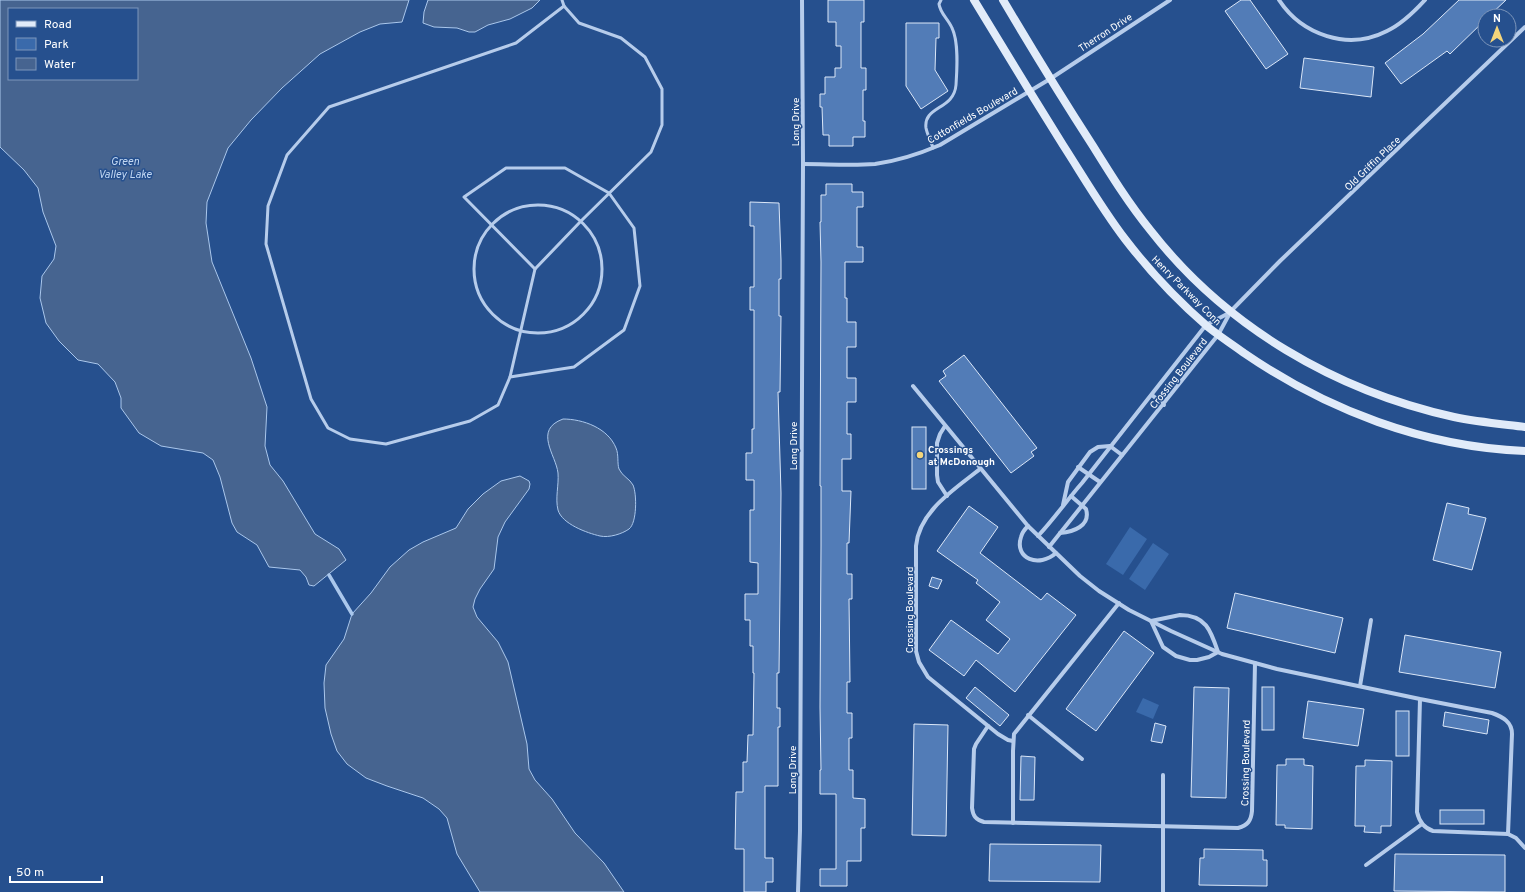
<svg xmlns="http://www.w3.org/2000/svg" width="1525" height="892" font-family="Overpass,sans-serif">
<style>
.green{fill:#3a6aab}
.water{fill:#466490;stroke:#aac7ec;fill-rule:evenodd}
.lines{fill:none;stroke-linecap:round;stroke-linejoin:round}
.stream{stroke:#aac7ec;stroke-width:3.5}
.building{fill:#527cb7;stroke:#dbe7f8}
.lane{stroke:#b6cceb;stroke-width:3}
.street{stroke:#b6cceb;stroke-width:4}
.secondary{stroke:#e1ebf9;stroke-width:8}
.poi-dot{fill:#f4d57b;stroke:#26508e;stroke-width:1.5}
.labels{text-anchor:middle;stroke-width:3;stroke-linejoin:round;paint-order:stroke}
.street-label{font-size:10px;fill:#fff;stroke:#26508e}
.poi-label{font-size:10px;font-weight:bold;fill:#fff;stroke:#26508e;text-anchor:start}
.water-label{font-size:11px;font-style:italic;fill:#c2d7f2;stroke:#26508e}
</style>
<rect width="100%" height="100%" fill="#26508e"/>
<g class="green">
<polygon points="1130,527 1147,539 1123,575 1106,564"/>
<polygon points="1153,543 1169,554 1145,590 1129,579"/>
<polygon points="1143,698 1159,705 1153,719 1136,712"/>
</g>
<g class="water">
<path d="M0,0H409L402,22L380,24L360,32L320,54L282,88L251,120L228,148L207,202L206,223L212,262L251,358L267,407L265,446L270,465L283,481L315,534L339,549L346,560L314,586L309,585L306,577L300,570L269,567L257,545L237,532L232,523L220,477L213,460L203,453L161,446L139,433L121,408V398L115,382L98,364L78,360L59,341L46,323L40,298L42,276L54,259L56,246L43,212L38,188L24,170L0,147ZM9,9H137V79H9Z"/>
<polygon points="428,0 540,0 532,8 510,19 488,25 475,32 469,32 457,28 434,27 423,23 424,12"/>
<path d="M563,419C583,419 608,428 616,448C619,455 617,463 619,469C622,476 630,479 633,485C637,494 637,523 629,529C622,534 609,538 600,536C587,533 562,524 558,510C555,498 559,485 558,473C556,455 533,430 563,419Z"/>
<polygon points="520,476 529,481 530,484 529,489 505,522 498,537 494,569 480,589 475,599 473,607 477,617 498,642 508,662 527,744 529,769 535,780 552,799 575,833 604,863 624,892 480,892 457,854 447,818 439,809 423,798 387,786 366,778 347,764 337,751 331,734 325,708 324,683 326,665 344,639 352,614 371,593 390,567 409,550 423,542 456,528 468,509 483,494 501,481"/>
</g>
<g class="lines">
<polyline class="stream" points="329,575 352,614"/>
</g>
<g class="building">
<polygon points="828,0 864,0 864,22 861,22 861,68 866,68 866,90 863,90 863,121 865,121 865,137 853,137 853,146 829,146 829,135 823,135 822,107 820,107 820,94 825,94 825,77 835,77 835,68 841,68 841,46 836,46 836,22 828,22"/>
<polygon points="1241,0 1250,0 1288,54 1266,69 1225,11"/>
<polygon points="1459,0 1506,0 1489,16 1485,16 1485,20 1450,54 1447,51 1401,84 1385,63 1423,34"/>
<polygon points="906,23 939,23 939,38 936,38 935,70 948,91 921,109 906,86"/>
<polygon points="1304,58 1374,67 1371,97 1300,88"/>
<polygon points="826,184 852,184 852,192 863,192 863,207 857,207 857,247 863,247 863,262 845,262 845,298 847,298 847,322 856,322 856,347 847,347 847,378 856,378 856,402 847,402 847,434 851,434 851,459 842,459 842,491 851,491 849,543 847,543 847,574 852,574 852,599 849,599 850,682 847,682 847,713 852,713 852,738 849,738 849,770 853,770 853,798 865,799 865,828 861,828 861,861 847,861 847,886 820,886 820,869 836,869 836,794 820,794 820,770 821,770 820,707 821,546 821,486 820,486 821,262 820,222 821,222 821,195 826,195"/>
<polygon points="750,202 779,203 781,260 781,279 779,279 779,316 781,316 780,392 778,392 781,493 780,590 779,673 777,673 777,708 780,708 780,727 778,727 778,786 765,786 765,858 773,858 773,882 766,882 766,892 744,892 744,849 735,849 736,792 743,792 743,762 747,762 748,735 753,735 754,673 753,673 753,646 750,646 750,620 745,620 745,594 758,594 758,563 750,562 750,510 754,510 754,480 746,480 746,453 752,453 752,429 754,429 754,310 750,310 750,287 754,287 754,226 750,226"/>
<polygon points="964,355 1037,448 1031,452 1034,456 1011,473 939,381 946,376 943,371"/>
<rect x="912" y="427" width="14" height="62"/>
<polygon points="1447,503 1469,508 1468,514 1486,518 1472,570 1433,560"/>
<polygon points="969,506 998,527 980,553 1041,600 1047,593 1076,615 1015,692 976,660 964,676 929,650 951,620 998,654 1010,639 986,620 1000,602 976,583 978,580 937,551"/>
<polygon points="932,577 942,580 938,589 929,586"/>
<polygon points="1235,593 1343,618 1335,653 1227,628"/>
<polygon points="1124,631 1154,653 1096,731 1066,709"/>
<polygon points="1405,635 1501,652 1495,688 1399,672"/>
<polygon points="975,687 1009,715 1000,726 966,698"/>
<polygon points="1194,687 1229,688 1226,798 1191,797"/>
<rect x="1262" y="687" width="12" height="43"/>
<polygon points="1308,701 1364,709 1358,746 1303,738"/>
<rect x="1396" y="711" width="13" height="45"/>
<polygon points="1445,712 1489,720 1487,734 1443,726"/>
<polygon points="1155,723 1166,726 1162,743 1151,741"/>
<polygon points="914,724 948,725 946,836 912,835"/>
<polygon points="1021,756 1035,757 1034,800 1020,800"/>
<polygon points="1286,759 1304,759 1304,765 1313,766 1312,829 1285,828 1285,825 1276,825 1277,765 1286,765"/>
<polygon points="1365,760 1392,761 1391,826 1381,826 1381,833 1364,832 1365,826 1355,826 1356,766 1365,766"/>
<rect x="1440" y="810" width="44" height="14"/>
<polygon points="990,844 1101,845 1100,882 989,881"/>
<polygon points="1204,849 1263,850 1263,860 1267,860 1267,886 1199,885 1200,858 1204,858"/>
<polygon points="1395,854 1505,855 1505,892 1394,891"/>
</g>
<g class="lines">
<g class="lane">
<path d="M933,148C931,141 927,134 926,128C923,106 954,110 956,85C957,70 959,42 952,28C948,19 940,13 939,4L941,0"/>
<circle cx="538" cy="269" r="64"/>
<polyline points="535,269 464,197 506,168 565,168 609,193 634,228 640,286 624,330 574,367 510,377 498,405 470,421 386,444 350,439 328,428 311,399 266,244 268,206 287,155 329,107 516,43 564,6"/>
<polyline points="510,377 535,269 581,221 651,152 662,125 662,89 645,57 621,38 579,23 564,6 562,0"/>
</g>
<g class="street">
<path d="M1279,0C1302,35 1348,51 1387,31C1402,24 1414,12 1425,0"/>
<path d="M803,164C827,164 851,166 875,164C897,161 919,154 940,145L1050,79L1170,0"/>
<path d="M913,386L1028,526L1080,576L1099,591L1129,610L1171,631L1222,654L1277,669L1420,699L1417,812C1419,821 1424,828 1433,831L1508,834L1512,734C1512,722 1503,717 1492,713L1420,699"/>
<polyline points="1152,395 1164,405"/>
<polyline points="945,426 940,434 937,443 937,475 938,482 947,496"/>
<polyline points="1078,467 1100,482"/>
<path d="M980,469C955,489 919,511 916,546V651L919,662L928,677L998,734L1008,740L1013,741"/>
<polyline points="1063,505 1068,482 1090,452 1098,447 1110,446 1122,455"/>
<path d="M1028,526C1025,529 1022,533 1021,537C1014,559 1039,568 1056,553"/>
<path d="M1060,533C1073,532 1091,526 1086,509L1071,496"/>
<path d="M1038,536C1054,519 1067,500 1082,483L1206,325L1231,312"/>
<polyline points="1049,547 1218,335 1231,311 1280,261 1525,27"/>
<path d="M1180,615C1206,615 1211,631 1218,652L1209,657L1197,660H1190L1176,656L1163,647L1151,621Z"/>
<polyline points="1360,686 1371,620"/>
<polyline points="1028,715 1082,759"/>
<path d="M988,726L976,744L974,749L972,808C973,816 976,820 984,822L1238,828C1248,825 1251,821 1252,811L1255,663"/>
<polyline points="1163,775 1163,892"/>
<polyline points="1013,823 1013,751 1014,734 1119,603"/>
<polyline points="1508,834 1516,838 1525,848"/>
<polyline points="1366,865 1422,824"/>
<polyline points="798,892 800,831 803,164 802,0"/>
</g>
<g class="secondary">
<path d="M974,0C1003,48 1033,97 1063,145C1083,176 1102,209 1125,239C1148,269 1179,302 1208,327C1219,336 1232,344 1244,353C1327,410 1424,447 1525,451"/>
<path d="M1003,0C1032,49 1062,98 1093,146C1111,175 1129,204 1151,231C1226,327 1336,391 1454,417C1478,422 1501,424 1525,427"/>
</g>
</g>
<circle class="poi-dot" cx="920" cy="455" r="4"/>
<g class="labels">
<g class="street-label">
<text transform="translate(1105 32) rotate(-33)" y="4">Therron Drive</text>
<text transform="translate(972 115) rotate(-30)" y="4">Cottonfields Boulevard</text>
<text transform="translate(795 122) rotate(-90)" y="4">Long Drive</text>
<text transform="translate(1372 163) rotate(-44)" y="4">Old Griffin Place</text>
<text transform="translate(1187 290) rotate(45)" y="4">Henry Parkway Conn</text>
<text transform="translate(1178 373) rotate(-52)" y="4">Crossing Boulevard</text>
<text transform="translate(793 446) rotate(-90)" y="4">Long Drive</text>
<text transform="translate(909 610) rotate(-90)" y="4">Crossing Boulevard</text>
<text transform="translate(1245 763) rotate(-89)" y="4">Crossing Boulevard</text>
<text transform="translate(792 770) rotate(-90)" y="4">Long Drive</text>
</g>
<g class="poi-label">
<text x="928" y="453">Crossings<tspan x="928" dy="12">at McDonough</tspan></text>
</g>
<g class="water-label">
<text x="125" y="165">Green<tspan x="125" dy="13">Valley Lake</tspan></text>
</g>
</g>
<rect x="8" y="8" width="130" height="72" fill="#26508e" stroke="#7d96bb"/>
<rect x="16" y="21" width="20" height="6" fill="#e1ebf9" stroke="#7d96bb"/>
<text x="44" y="28" font-size="12" fill="#ffffff">Road</text>
<rect x="16" y="38" width="20" height="12" fill="#3a6aab" stroke="#7d96bb"/>
<text x="44" y="48" font-size="12" fill="#ffffff">Park</text>
<rect x="16" y="58" width="20" height="12" fill="#466490" stroke="#7d96bb"/>
<text x="44" y="68" font-size="12" fill="#ffffff">Water</text>
<g transform="translate(1497 28)"><circle r="19" fill="#26508e" stroke="#7d96bb"/>
<path d="M0-3L7 15L0 10L-7 15Z" fill="#f4d57b"/>
<text y="-6" font-size="11" font-weight="bold" text-anchor="middle" fill="#ffffff">N</text>
</g>
<path d="M10 876v6h92v-6" fill="none" stroke="#ffffff" stroke-width="2"/>
<text x="16" y="876" font-size="12" fill="#ffffff" stroke="#26508e" stroke-width="3" paint-order="stroke">50 m</text>
</svg>
